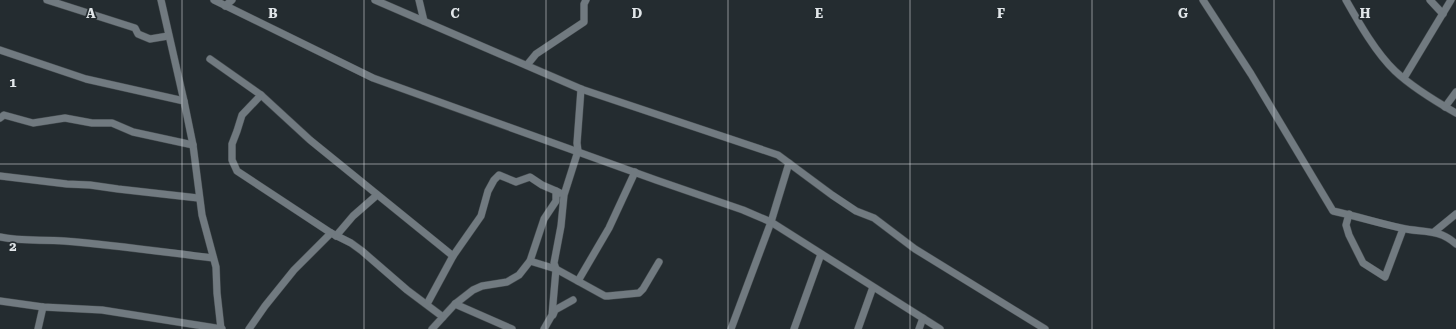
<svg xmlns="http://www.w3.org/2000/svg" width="1456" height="329" font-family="'Roboto Serif',serif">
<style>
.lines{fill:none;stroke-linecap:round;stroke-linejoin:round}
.minor-casing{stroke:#444b4e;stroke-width:8}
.minor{stroke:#717a80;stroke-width:7}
.grid{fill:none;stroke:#e1e6e9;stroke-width:1;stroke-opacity:0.55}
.grid-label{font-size:13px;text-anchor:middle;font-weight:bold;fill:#e1e6e9;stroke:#242c30;stroke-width:3.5;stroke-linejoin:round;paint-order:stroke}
</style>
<rect width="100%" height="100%" fill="#242c30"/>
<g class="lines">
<defs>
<g id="minor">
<polyline points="47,0 135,28 138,34 150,39 168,36"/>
<polyline points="161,0 184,101"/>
<polyline points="214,0 373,78 656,180 743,210 771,222 940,329"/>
<polyline points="375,0 581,89 778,155 832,195 856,211 874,218 915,249 1045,329"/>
<polyline points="419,0 424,21"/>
<path d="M1203,0L1251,74L1333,211C1356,216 1378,223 1401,228C1422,233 1438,228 1456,244"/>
<path d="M1346,0C1359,23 1376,53 1395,71C1413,88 1435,101 1456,113"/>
<polyline points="1430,0 1443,14"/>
<polyline points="225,6 232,0"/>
<polyline points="0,50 86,79 184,101 193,145 202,215 216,267 217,293 221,329"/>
<polyline points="210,59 261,95 310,140 453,256"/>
<polyline points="527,65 536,54 584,22 584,4 586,0"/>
<polyline points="1404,78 1451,0"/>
<polyline points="261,95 242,115 237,131 232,144 232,160 237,171 331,233 351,243 362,251 407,290 443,317"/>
<polyline points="1445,107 1456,92"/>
<polyline points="0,118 4,115 33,123 65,118 92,123 112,123 133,132 193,145"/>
<polyline points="0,176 67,184 90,185 118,189 198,198"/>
<polyline points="1349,214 1346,225 1349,235 1363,263 1385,277 1403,229"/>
<polyline points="1434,232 1456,214"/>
<polyline points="336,236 353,216 377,195"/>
<path d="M0,237C21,242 43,239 64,241C114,245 163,252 213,258"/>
<polyline points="530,261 556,269 605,296 608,296 639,293 643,289 659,262"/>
<polyline points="578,281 609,228 635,172"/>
<polyline points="0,301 43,307 102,310 222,329"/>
<polyline points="427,304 453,256 481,216 488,191 494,180 499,175 516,182 530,177 542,185 556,191"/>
<polyline points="455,304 512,329"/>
<polyline points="553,315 555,310 573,300"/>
<polyline points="38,329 43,307"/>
<polyline points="249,329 265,306 294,270 331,233"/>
<polyline points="432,329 455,304 473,290 482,286 507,282 519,275 530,261 544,219 556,201 556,191 560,193"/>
<polyline points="544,329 552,315 556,269 554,263 561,226 564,195 578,151 577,143 581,89"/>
<polyline points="731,329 771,222 789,163"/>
<polyline points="794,329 821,254"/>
<polyline points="858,329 873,287"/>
<polyline points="919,329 923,318"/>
</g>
</defs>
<use href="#minor" class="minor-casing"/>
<use href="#minor" class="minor"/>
</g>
<path class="grid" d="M182,0V329M364,0V329M546,0V329M728,0V329M910,0V329M1092,0V329M1274,0V329M0,164H1456"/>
<g class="grid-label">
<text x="91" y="18">A</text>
<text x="273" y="18">B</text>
<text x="455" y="18">C</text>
<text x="637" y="18">D</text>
<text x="819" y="18">E</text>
<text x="1001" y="18">F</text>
<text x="1183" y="18">G</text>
<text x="1365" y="18">H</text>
<text x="13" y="87">1</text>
<text x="13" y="251">2</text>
</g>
</svg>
